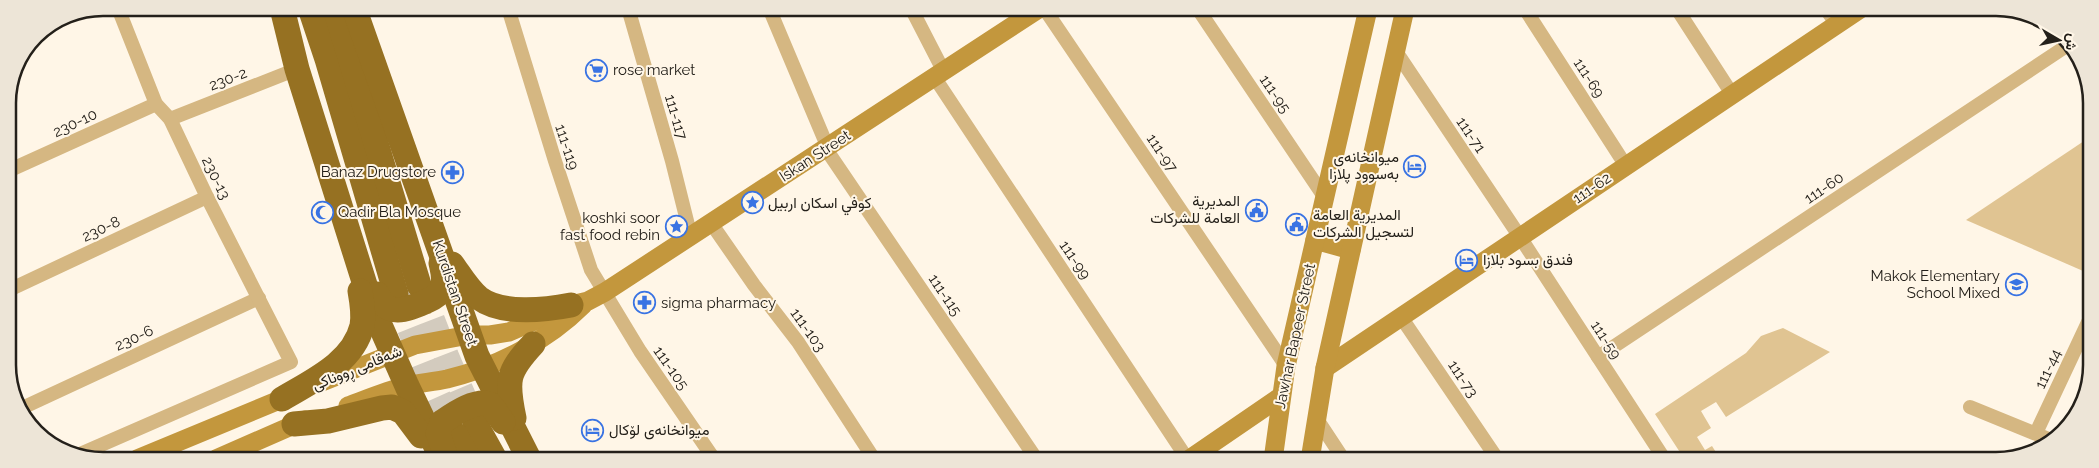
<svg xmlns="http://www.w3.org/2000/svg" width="2099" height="468" font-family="Raleway,Vazirmatn,sans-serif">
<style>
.green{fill:#e0c492}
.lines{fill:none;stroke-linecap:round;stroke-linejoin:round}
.highway-tunnel{stroke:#d3cbbe;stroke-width:25;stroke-dasharray:25 12;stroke-linecap:butt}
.street{stroke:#d5b782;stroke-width:14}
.secondary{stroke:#c3973d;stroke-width:19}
.highway{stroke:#967122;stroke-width:25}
.labels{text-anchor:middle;stroke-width:4;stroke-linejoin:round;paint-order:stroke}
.poi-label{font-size:15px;fill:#24201a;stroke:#fff6e7;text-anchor:start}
.street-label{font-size:15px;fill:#24201a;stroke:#fff6e7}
.rim{fill:none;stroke:#24201a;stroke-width:2.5}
</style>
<rect width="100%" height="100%" fill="#fff6e7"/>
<g class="green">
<polygon points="2090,137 2090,274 1966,220"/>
<polygon points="1783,328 1830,352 1726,417 1716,402 1701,411 1711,428 1697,437 1705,450 1712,446 1721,460 1685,460 1655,414 1746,353 1761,336"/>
</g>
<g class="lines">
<g class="highway-tunnel">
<polyline points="419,285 446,355 475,423"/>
<polyline points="396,294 424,365 455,434"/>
</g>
<g class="street">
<polyline points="508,8 555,161 591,270 640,351 714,459"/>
<polyline points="628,8 672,161 691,237"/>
<polyline points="769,8 828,148"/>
<polyline points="911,8 944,72"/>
<polyline points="1044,8 1286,366"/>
<polyline points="1198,9 1325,198"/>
<polyline points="1525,9 1626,166"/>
<polyline points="1677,9 1732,94"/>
<polyline points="1826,9 1837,25"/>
<polyline points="1395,50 1520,237 1665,460"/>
<polyline points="935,78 1188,460"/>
<polyline points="170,119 297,69"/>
<polyline points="826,149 1037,460"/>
<polyline points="8,171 156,104"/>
<polyline points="711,223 754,285 798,342 874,459"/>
<polyline points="9,290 207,197"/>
<polyline points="1401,317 1498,460"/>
<polyline points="1598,357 2068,45"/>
<polyline points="1970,407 2051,440"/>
<polyline points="22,408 259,298"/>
<polyline points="1315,416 1344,460"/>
<polyline points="2036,433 2090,318"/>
<polyline points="78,455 291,362 207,197 170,119 156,104 118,8"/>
</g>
<g class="secondary">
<polyline points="1315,240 1351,250"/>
<polyline points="1325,368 1860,9"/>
<polyline points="322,382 415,345 469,335 490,335 509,332 571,305 588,301 605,292 1040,8"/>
<path d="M348,406C367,399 386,391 406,386C419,383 433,382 447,379C497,367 547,341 583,305"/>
<polyline points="137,459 294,394"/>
<polyline points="216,459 305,420"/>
<polyline points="1188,460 1280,397"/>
<polyline points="1273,460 1286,366 1368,9"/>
<polyline points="1310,460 1325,368 1405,9"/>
</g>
<g class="highway">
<polyline points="282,8 297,69 372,307 407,386 442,459"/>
<polyline points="310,8 327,59 396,294"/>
<polyline points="335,8 419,285"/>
<polyline points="354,8 477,356 529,459"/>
<path d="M452,264C460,275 468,289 479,298C502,315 545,310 571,305"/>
<path d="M377,294C388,318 406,310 425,302C431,299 437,297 441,291C446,282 443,272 441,263"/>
<path d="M282,399C312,381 353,363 362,326C364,315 362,302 360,291"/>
<path d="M514,418C506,380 507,372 533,344"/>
<polyline points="475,423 495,459"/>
<polyline points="294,424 328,421 382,408 392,407 403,412 421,436"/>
<polyline points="455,434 469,459"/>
<path d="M444,451L438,433L442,422C454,414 475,399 490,404L503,422"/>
</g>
</g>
<defs>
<symbol id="supermarket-ring" viewBox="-11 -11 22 22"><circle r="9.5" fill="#fff6e7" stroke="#3973e3" stroke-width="1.5"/><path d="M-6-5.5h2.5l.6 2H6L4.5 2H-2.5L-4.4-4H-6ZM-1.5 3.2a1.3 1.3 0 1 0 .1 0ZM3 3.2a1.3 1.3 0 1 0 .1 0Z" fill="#3973e3"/></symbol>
<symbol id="hotel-ring" viewBox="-11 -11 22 22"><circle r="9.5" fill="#fff6e7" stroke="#3973e3" stroke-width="1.5"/><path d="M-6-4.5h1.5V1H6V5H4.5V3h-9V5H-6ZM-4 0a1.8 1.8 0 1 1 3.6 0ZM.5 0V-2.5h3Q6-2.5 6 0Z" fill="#3973e3"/></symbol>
<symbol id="pharmacy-ring" viewBox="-11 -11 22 22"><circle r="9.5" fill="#fff6e7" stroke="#3973e3" stroke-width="1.5"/><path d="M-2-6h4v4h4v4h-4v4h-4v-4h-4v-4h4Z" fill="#3973e3"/></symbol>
<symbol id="sight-ring" viewBox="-11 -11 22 22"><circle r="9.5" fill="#fff6e7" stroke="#3973e3" stroke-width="1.5"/><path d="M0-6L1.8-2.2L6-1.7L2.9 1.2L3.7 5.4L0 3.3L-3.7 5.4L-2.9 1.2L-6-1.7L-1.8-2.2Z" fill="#3973e3"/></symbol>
<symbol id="civic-ring" viewBox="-11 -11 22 22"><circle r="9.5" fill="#fff6e7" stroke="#3973e3" stroke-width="1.5"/><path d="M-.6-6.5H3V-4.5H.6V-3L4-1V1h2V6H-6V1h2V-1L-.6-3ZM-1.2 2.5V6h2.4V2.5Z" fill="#3973e3"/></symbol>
<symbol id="mosque-ring" viewBox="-11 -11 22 22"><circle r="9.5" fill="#fff6e7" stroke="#3973e3" stroke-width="1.5"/><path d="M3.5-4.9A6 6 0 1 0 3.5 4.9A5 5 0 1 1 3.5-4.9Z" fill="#3973e3"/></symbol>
<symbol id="school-ring" viewBox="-11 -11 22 22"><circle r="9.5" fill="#fff6e7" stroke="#3973e3" stroke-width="1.5"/><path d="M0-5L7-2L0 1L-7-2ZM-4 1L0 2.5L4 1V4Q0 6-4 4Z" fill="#3973e3"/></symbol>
</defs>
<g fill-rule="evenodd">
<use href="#supermarket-ring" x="584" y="58" width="25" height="25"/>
<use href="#hotel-ring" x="1402" y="154" width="25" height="25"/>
<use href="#pharmacy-ring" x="440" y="160" width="25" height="25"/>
<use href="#sight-ring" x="740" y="190" width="25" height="25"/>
<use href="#civic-ring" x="1244" y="198" width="25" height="25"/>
<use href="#mosque-ring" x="310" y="200" width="25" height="25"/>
<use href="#civic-ring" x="1284" y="212" width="25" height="25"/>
<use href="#sight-ring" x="664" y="214" width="25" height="25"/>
<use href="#hotel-ring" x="1454" y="248" width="25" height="25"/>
<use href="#school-ring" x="2004" y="272" width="25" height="25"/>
<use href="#pharmacy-ring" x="632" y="290" width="25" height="25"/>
<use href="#hotel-ring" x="580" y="418" width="25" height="25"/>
</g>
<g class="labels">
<g class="poi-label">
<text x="613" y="75">rose market</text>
<text x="1399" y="162" text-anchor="end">میوانخانەی<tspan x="1399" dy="17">بەسوود پلازا</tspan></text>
<text x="436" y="177" text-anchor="end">Banaz Drugstore</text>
<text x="1240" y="206" text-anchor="end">المديرية<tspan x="1240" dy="17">العامة للشركات</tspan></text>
<text x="768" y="208">كوفي اسكان اربيل</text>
<text x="338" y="217">Qadir Bla Mosque</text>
<text x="1313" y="220">المديرية العامة<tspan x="1313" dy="17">لتسجيل الشركات</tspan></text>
<text x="660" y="223" text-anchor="end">koshki soor<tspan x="660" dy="17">fast food rebin</tspan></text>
<text x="1483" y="265">فندق بسود بلازا</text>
<text x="2000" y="281" text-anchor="end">Makok Elementary<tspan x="2000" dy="17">School Mixed</tspan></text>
<text x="661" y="308">sigma pharmacy</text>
<text x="609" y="435">میوانخانەی لۆکال</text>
</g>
<g class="street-label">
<text transform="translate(1589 78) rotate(57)" y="5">111-69</text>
<text transform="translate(228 79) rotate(-21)" y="5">230-2</text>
<text transform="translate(1275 94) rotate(56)" y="5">111-95</text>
<text transform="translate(676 117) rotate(74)" y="5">111-117</text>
<text transform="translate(75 123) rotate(-25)" y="5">230-10</text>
<text transform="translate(1471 135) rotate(56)" y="5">111-71</text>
<text transform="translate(567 147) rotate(72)" y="5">111-119</text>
<text transform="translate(1162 153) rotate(56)" y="5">111-97</text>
<text transform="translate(815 156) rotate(-33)" y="5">Iskan Street</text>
<text transform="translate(216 178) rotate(64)" y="5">230-13</text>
<text transform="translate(1592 188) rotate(-34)" y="5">111-62</text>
<text transform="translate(1824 188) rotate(-34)" y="5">111-60</text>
<text transform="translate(101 229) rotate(-25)" y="5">230-8</text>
<text transform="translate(1075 260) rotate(56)" y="5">111-99</text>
<text transform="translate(455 293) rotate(71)" y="5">Kurdistan Street</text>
<text transform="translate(945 295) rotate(56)" y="5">111-115</text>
<text transform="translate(808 330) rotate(55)" y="5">111-103</text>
<text transform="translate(1295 336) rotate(-78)" y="5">Jawhar Bapeer Street</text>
<text transform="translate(134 338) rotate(-25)" y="5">230-6</text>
<text transform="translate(1606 340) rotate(57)" y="5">111-59</text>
<text transform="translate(357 368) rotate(-22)" y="5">شەقامی ڕووناکی</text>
<text transform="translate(671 368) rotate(55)" y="5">111-105</text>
<text transform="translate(2048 369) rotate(-65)" y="5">111-44</text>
<text transform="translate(1463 379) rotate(56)" y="5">111-73</text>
</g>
</g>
<path d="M0 0H2099V468H0ZM103 16H1996A87 87 0 0 1 2083 103V365A87 87 0 0 1 1996 452H103A87 87 0 0 1 16 365V103A87 87 0 0 1 103 16Z" fill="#ede5d7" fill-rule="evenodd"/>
<path class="rim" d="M103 16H1996A87 87 0 0 1 2083 103V365A87 87 0 0 1 1996 452H103A87 87 0 0 1 16 365V103A87 87 0 0 1 103 16Z"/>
<g transform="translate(2059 40) rotate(99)" stroke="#fff6e7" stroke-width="4" paint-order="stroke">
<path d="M0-4L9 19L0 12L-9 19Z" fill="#24201a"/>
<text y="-8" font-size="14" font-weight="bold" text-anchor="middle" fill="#24201a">ش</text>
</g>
</svg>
